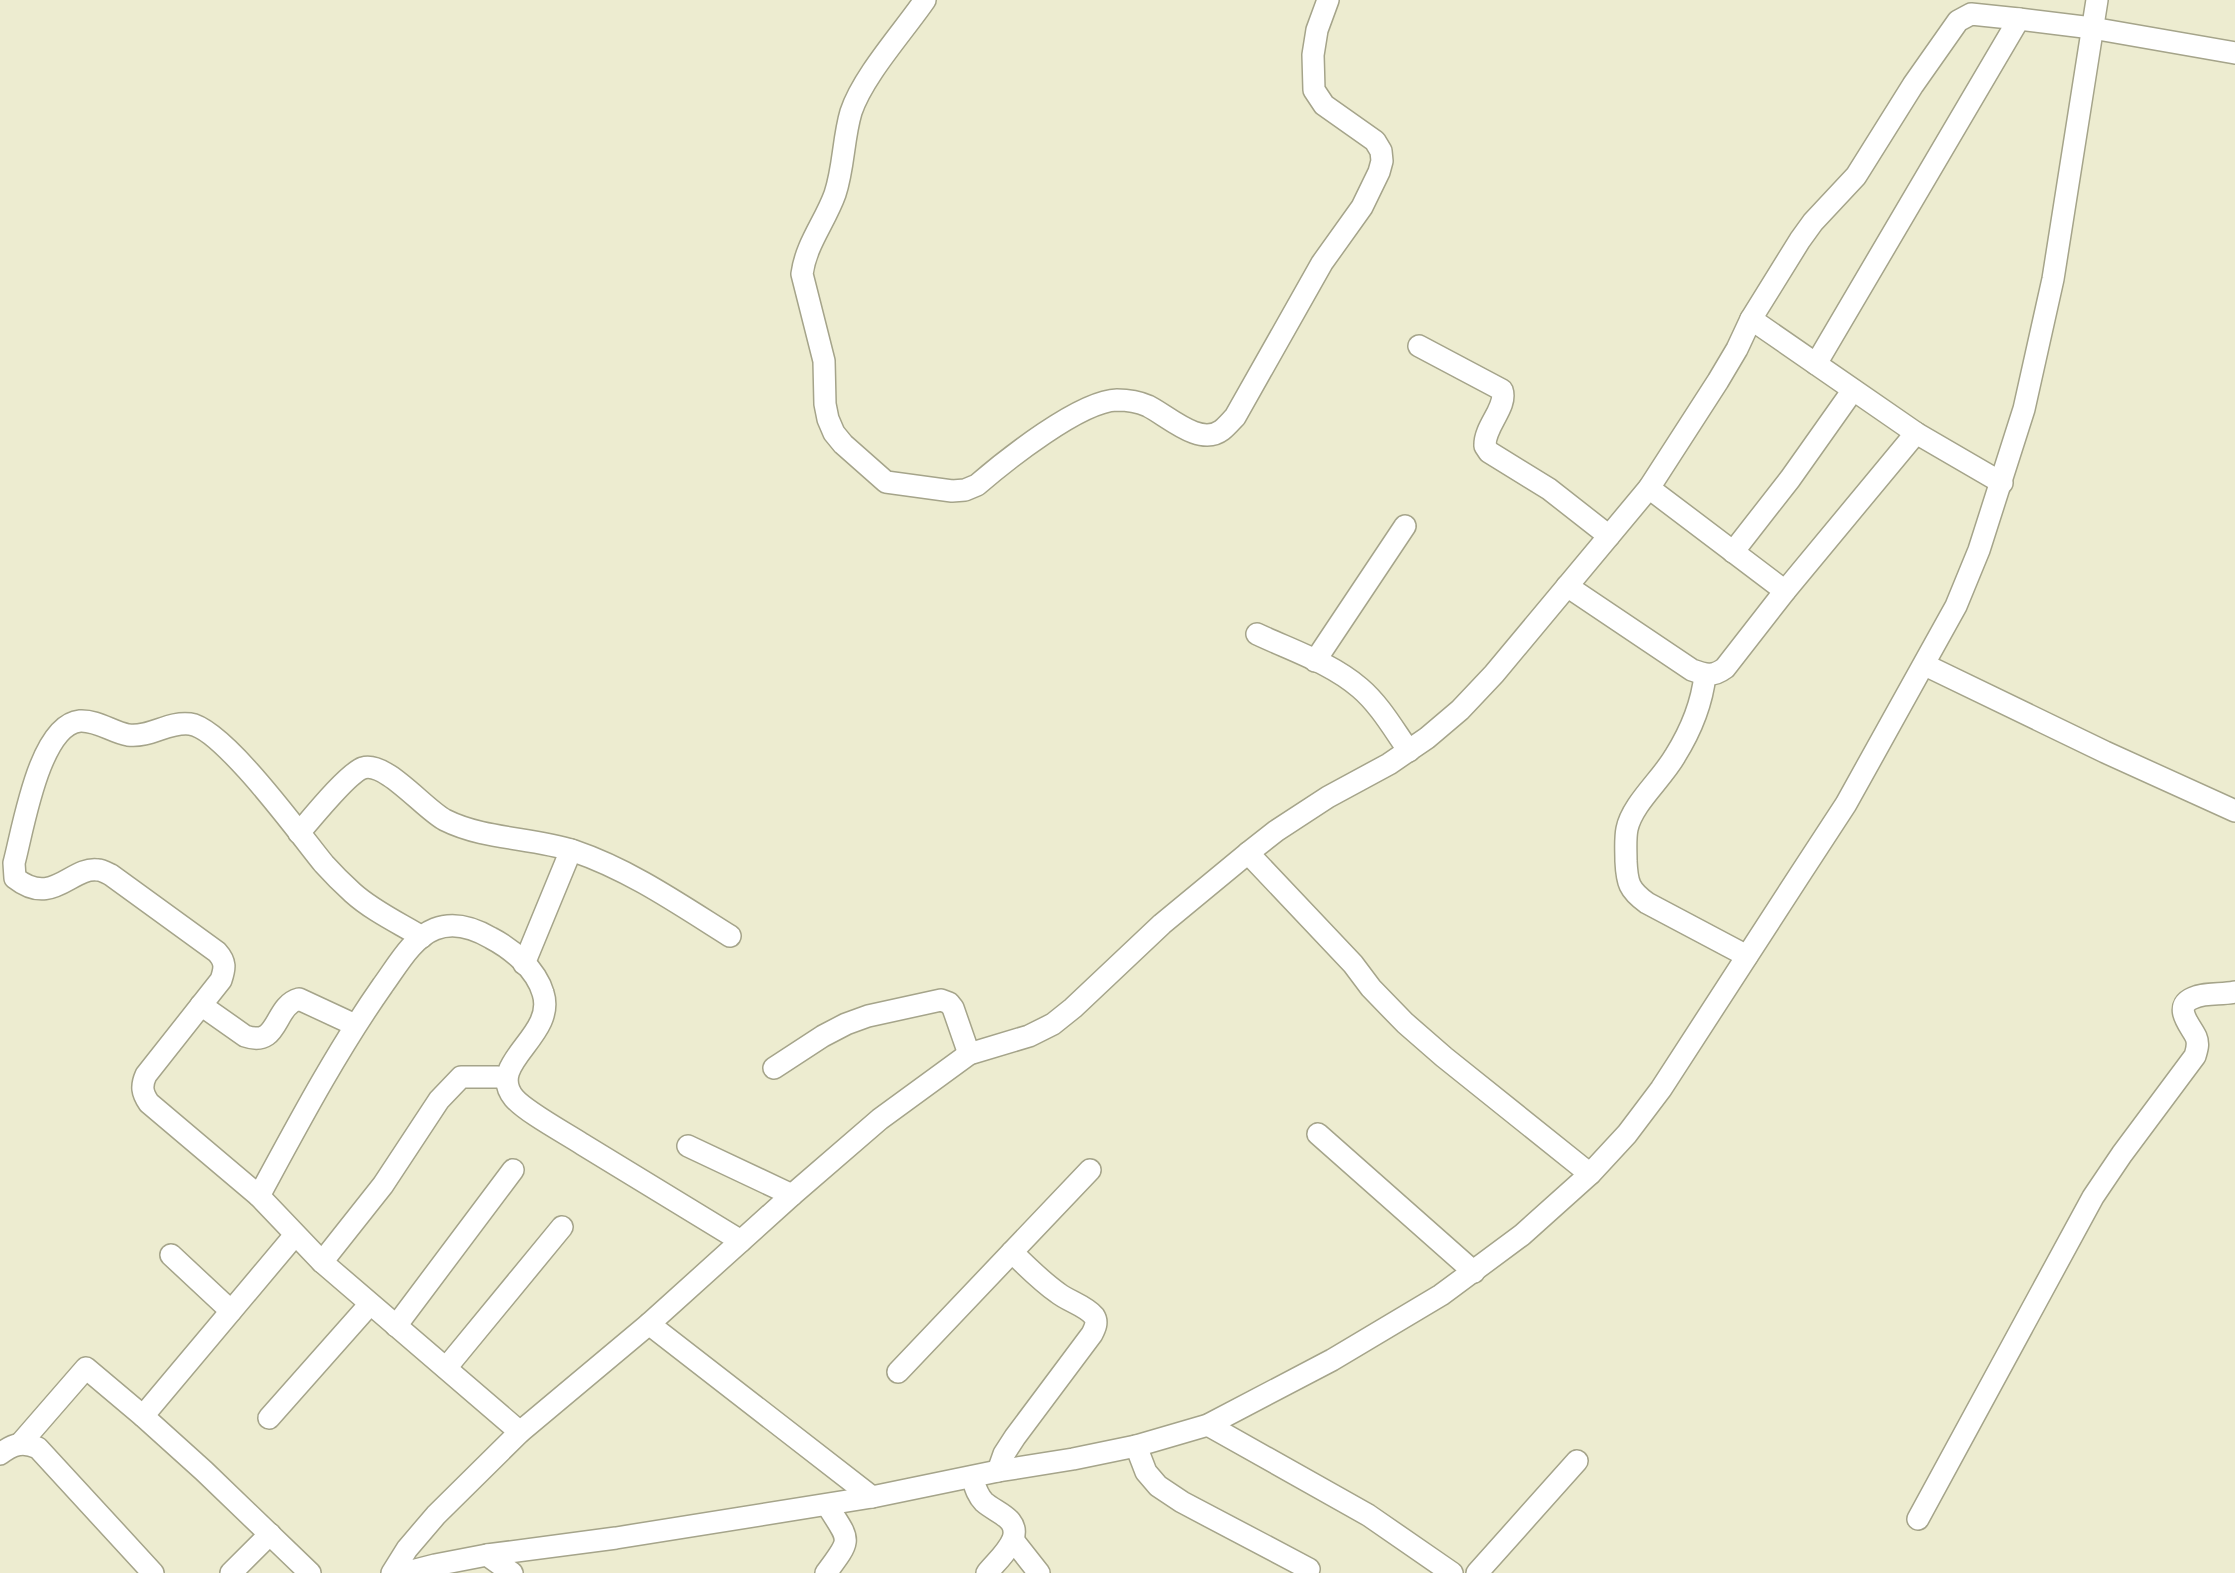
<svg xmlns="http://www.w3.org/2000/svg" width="2235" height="1573" font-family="Figtree,sans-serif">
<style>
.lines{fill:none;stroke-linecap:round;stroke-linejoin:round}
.minor-casing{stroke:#a5a48a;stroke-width:24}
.minor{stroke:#fff;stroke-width:21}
</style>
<rect width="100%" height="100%" fill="#edecd0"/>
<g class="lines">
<defs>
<g id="minor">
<path d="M925,0C903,32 863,76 851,112C843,139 844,167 835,194C825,222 806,244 802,274L824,361L825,404L828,419L834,433L843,444L886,482L952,491L965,490L977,485C1006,460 1080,401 1117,400C1127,400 1139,402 1148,406C1168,416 1200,447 1222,430C1227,426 1231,421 1235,417L1322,263L1362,207L1379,172L1382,161L1381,151L1375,141L1324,105L1314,90L1313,55L1317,30L1328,0"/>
<polyline points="1751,319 1916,433 2002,483"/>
<path d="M1419,346L1502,390C1508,407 1484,426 1485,446L1489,452L1549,489L1609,536"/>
<polyline points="1816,364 2019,19"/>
<polyline points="1649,488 1785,591"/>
<polyline points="1733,552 1790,479 1853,390"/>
<path d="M1567,586L1692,670C1706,675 1713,677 1725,668L1785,591L1916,433"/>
<path d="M1257,634C1291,650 1331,663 1360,688C1380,705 1394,730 1409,751"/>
<polyline points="1315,661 1405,526"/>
<polyline points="1925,665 2105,752 2235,811"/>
<path d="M1705,675C1702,703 1690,732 1675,756C1662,779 1632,804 1627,829C1625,839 1626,850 1626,861C1627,883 1629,890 1647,903L1747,956"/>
<path d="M299,833C311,819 348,773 363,768C386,761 424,809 445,820C485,840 532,837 574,851C630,870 679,904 730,936"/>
<polyline points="1248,853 1353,964 1371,988 1405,1023 1444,1057 1590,1174"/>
<path d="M422,937C399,923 373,911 353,893C343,884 333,874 324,864C301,836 223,728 190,724C169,721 150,738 128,735C112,732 97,720 80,721C39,725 23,830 14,863L15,878C53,908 71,866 98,870C102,870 107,873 111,875L217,952C226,962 225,968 221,980L146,1075C141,1086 142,1093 149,1103L259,1196L322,1262L520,1432"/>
<polyline points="524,964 571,850"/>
<path d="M201,1005L245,1036C280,1048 273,1006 299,999L355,1025"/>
<polyline points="774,1068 823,1036 846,1024 868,1016 941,1000 949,1003 953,1008 969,1054"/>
<polyline points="1318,1134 1474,1272"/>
<polyline points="688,1146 792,1195"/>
<path d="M259,1196C298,1124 336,1052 383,985C397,966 412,938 435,929C455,921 474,928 491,938C512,949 536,969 543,993C557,1036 485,1063 514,1098C526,1112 565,1133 582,1144C635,1176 688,1209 741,1241"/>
<polyline points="171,1255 231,1311"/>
<polyline points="322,1262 383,1185 439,1100 461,1077 498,1077"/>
<polyline points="649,1324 872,1497"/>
<polyline points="396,1326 513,1170"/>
<polyline points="446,1368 562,1227"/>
<polyline points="898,1372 1090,1170"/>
<polyline points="143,1416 295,1235"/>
<polyline points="269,1418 370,1304"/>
<polyline points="1208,1425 1368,1515 1452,1573"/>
<polyline points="20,1444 86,1368 143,1416 204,1471 310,1573"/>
<polyline points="1136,1446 1146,1472 1158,1486 1182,1502 1309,1569"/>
<path d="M0,1454C13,1444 23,1441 38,1448L153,1573"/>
<path d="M998,1471L1004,1454L1015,1437L1092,1334C1095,1328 1098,1322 1094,1316C1086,1306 1068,1301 1058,1293C1041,1281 1026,1266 1012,1252"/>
<path d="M972,1477C975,1486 977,1495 984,1502C996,1513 1020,1518 1013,1539C1008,1552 995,1563 987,1573"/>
<path d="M1918,1519L2093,1197L2122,1154L2195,1056C2197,1049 2199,1044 2196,1037C2191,1026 2172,1007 2193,998C2205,992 2222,995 2235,992"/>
<polyline points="1013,1540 1039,1573"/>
<polyline points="487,1555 512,1573"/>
<polyline points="231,1573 270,1534"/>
<polyline points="392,1573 407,1549 436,1515 520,1432 649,1324 792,1195 880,1119 969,1054 1029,1036 1053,1024 1073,1008 1162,924 1248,853 1276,831 1328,797 1389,764 1427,738 1460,710 1494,674 1649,488 1718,381 1737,349 1751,319 1800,240 1813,222 1856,176 1913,85 1958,21 1971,14 2019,19 2092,28 2235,53"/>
<polyline points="404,1573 435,1565 487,1555 616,1538 872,1497 998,1471 1073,1459 1136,1446 1208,1425 1332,1360 1441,1295 1522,1235 1590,1174 1627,1134 1661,1089 1799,876 1846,804 1956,606 1979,550 2024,409 2053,279 2097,0"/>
<path d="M826,1573C853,1537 850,1542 827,1505"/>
<polyline points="1477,1573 1577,1461"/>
</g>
</defs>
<use href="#minor" class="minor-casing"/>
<use href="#minor" class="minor"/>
</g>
</svg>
